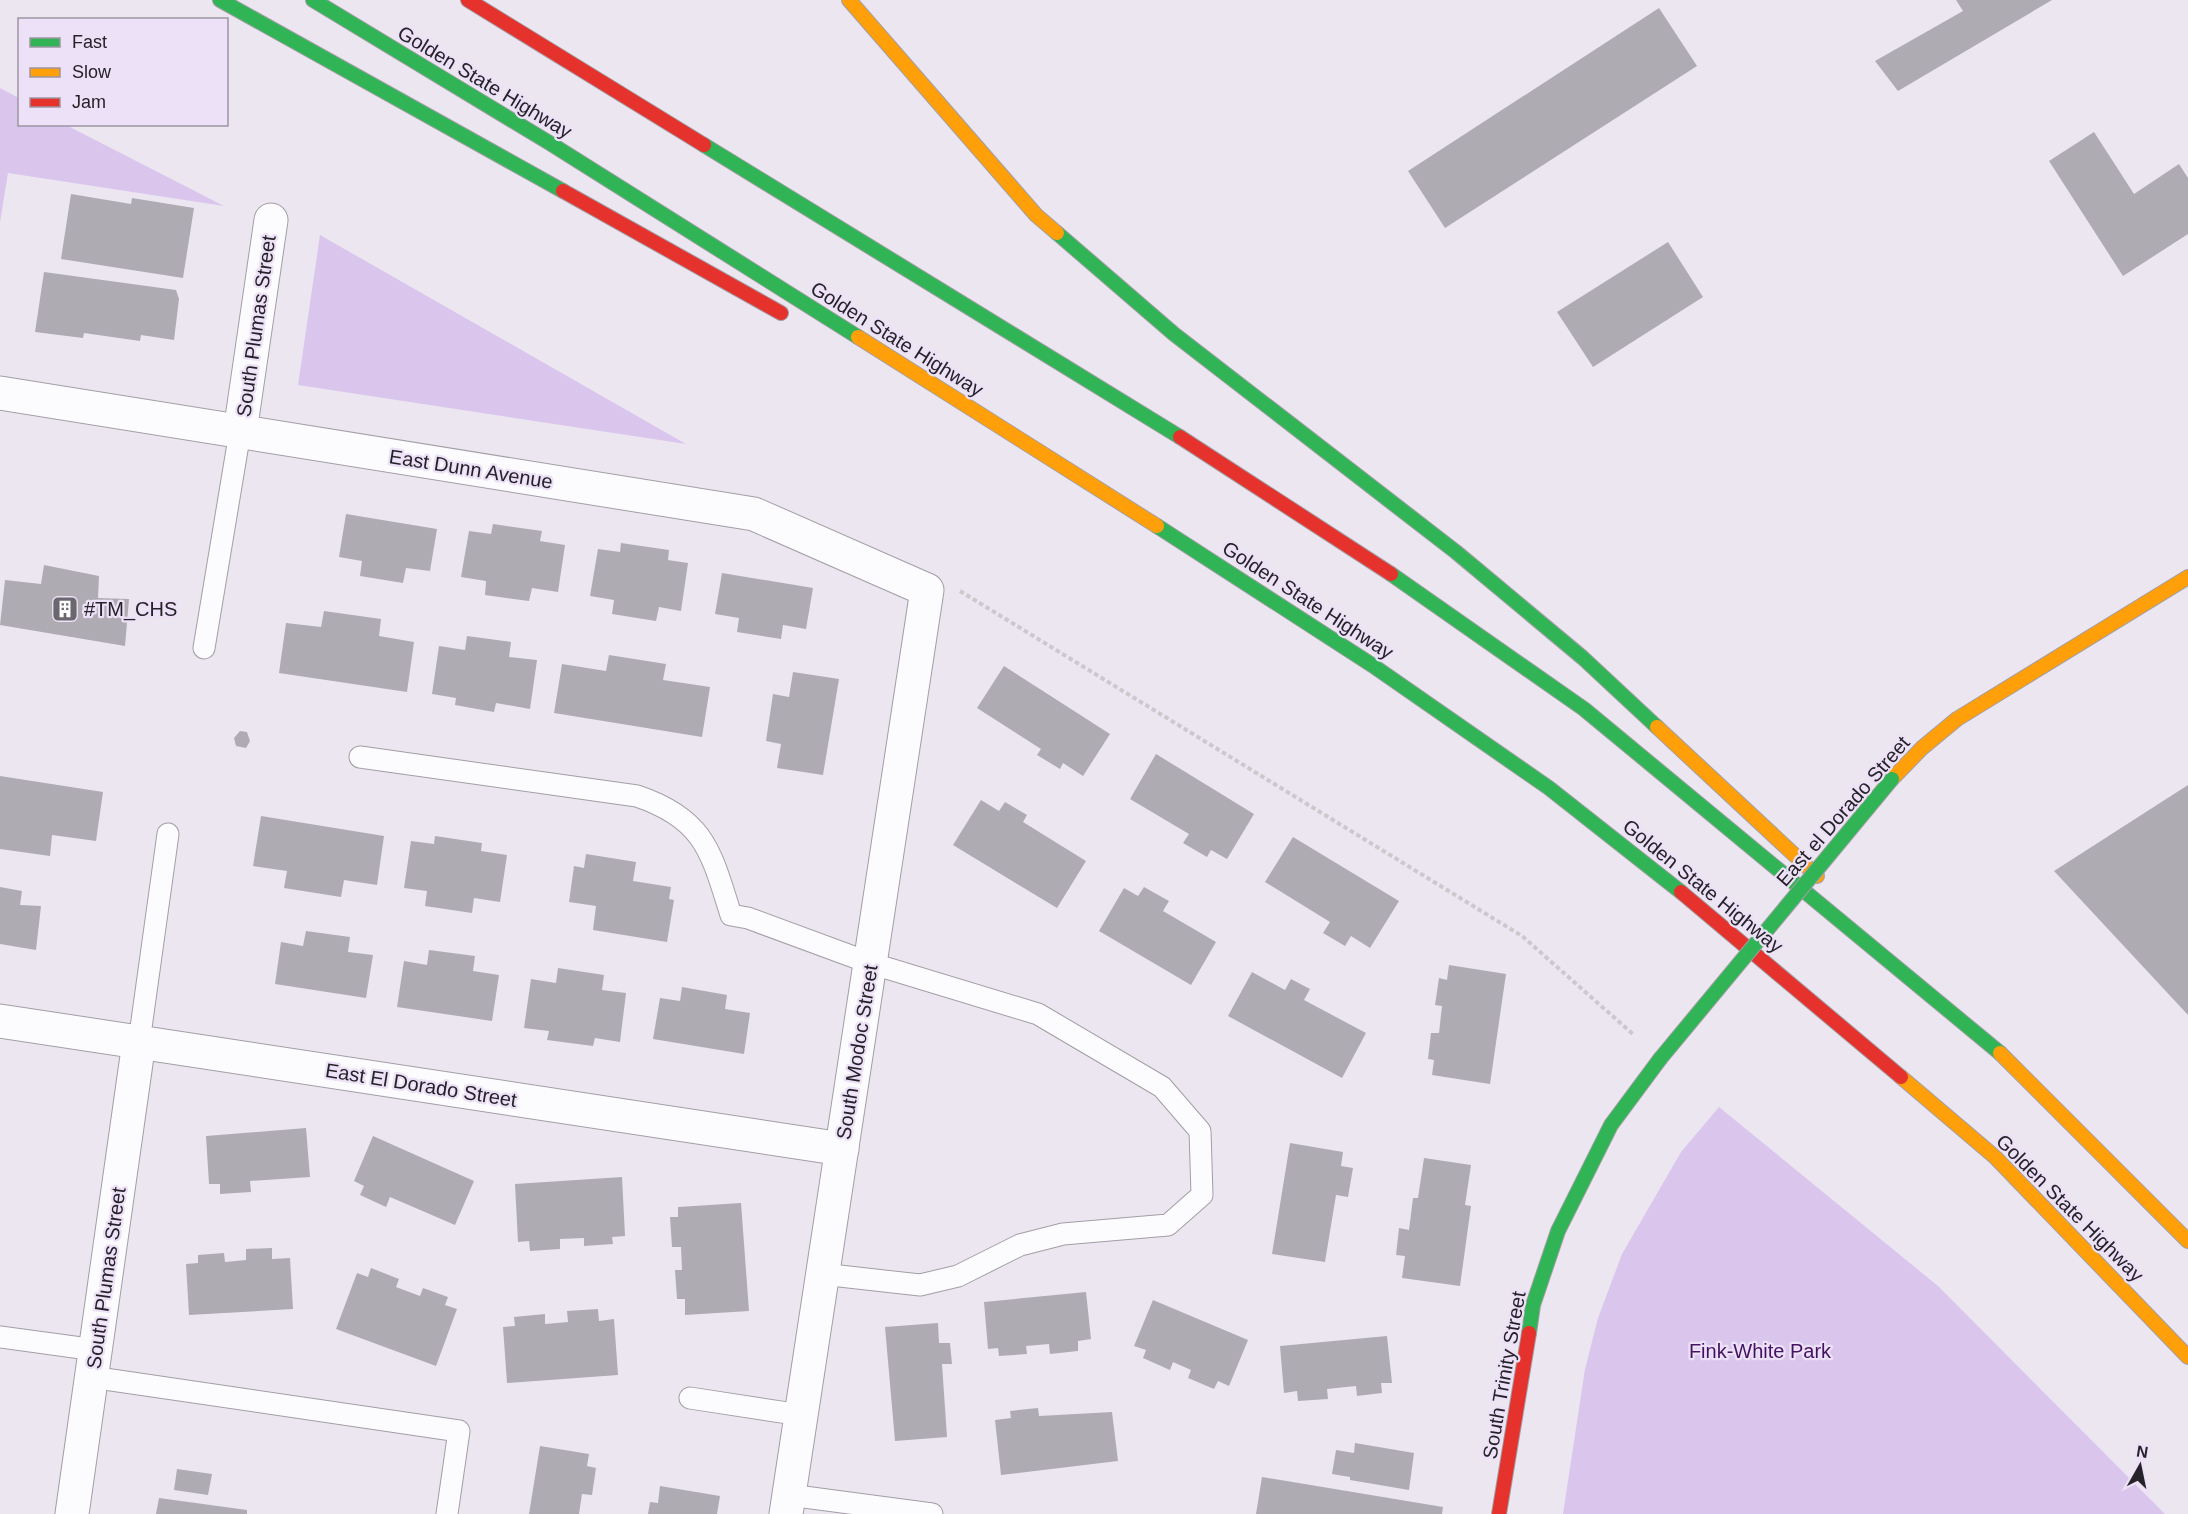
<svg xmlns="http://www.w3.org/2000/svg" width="2188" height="1514" font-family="Helvetica,sans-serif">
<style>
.green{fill:#dac6ed}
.building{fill:#afabb3}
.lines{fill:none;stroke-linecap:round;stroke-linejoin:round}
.lane-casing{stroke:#a29ea6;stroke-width:23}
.street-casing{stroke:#a29ea6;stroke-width:35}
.fast-casing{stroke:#a29ea6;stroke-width:16}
.slow-casing{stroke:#a29ea6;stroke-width:16}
.jam-casing{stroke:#a29ea6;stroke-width:16}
.path{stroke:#cbc9cc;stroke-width:4;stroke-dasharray:4.5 3;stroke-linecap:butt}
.lane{stroke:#fcfbfd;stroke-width:21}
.street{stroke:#fcfbfd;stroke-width:33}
.fast{stroke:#30b455;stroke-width:14}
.slow{stroke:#ff9f0a;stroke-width:14}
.jam{stroke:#e5322d;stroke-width:14}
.fast-bridge-casing{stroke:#a29ea6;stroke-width:16;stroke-linecap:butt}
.fast-bridge{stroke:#30b455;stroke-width:14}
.labels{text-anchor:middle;stroke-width:4.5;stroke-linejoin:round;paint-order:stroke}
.street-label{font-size:20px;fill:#262229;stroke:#ece1f6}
.poi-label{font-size:20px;fill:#262229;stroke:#ece1f6;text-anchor:start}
.park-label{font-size:20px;fill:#441263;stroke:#ece1f6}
</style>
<rect width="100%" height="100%" fill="#ece6f1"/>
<g class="green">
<polygon points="0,88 19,98 20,124 66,125 224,206 8,173 0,222"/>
<polygon points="320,235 686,444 298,385"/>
<polygon points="1719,1107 1938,1286 2165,1514 1563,1514 1585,1369 1598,1318 1622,1254 1681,1152"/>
</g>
<g class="building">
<polygon points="1956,0 2052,0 1898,91 1875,61 1963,11"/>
<polygon points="1659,8 1697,66 1445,228 1408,171"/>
<polygon points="2094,132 2134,194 2179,164 2188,178 2188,234 2123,276 2049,161"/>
<polygon points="71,194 131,204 132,198 194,208 183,278 61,259"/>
<polygon points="1668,242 1703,297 1593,367 1557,312"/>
<polygon points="44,272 176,290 179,299 174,340 141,335 140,341 84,333 83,338 35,332"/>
<polygon points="346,514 437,529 430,571 406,568 403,583 360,576 362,561 339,557"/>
<polygon points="493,524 542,531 540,541 565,545 558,592 532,588 529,601 485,595 486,581 461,577 469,531 491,534"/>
<polygon points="621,543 669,550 668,560 688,563 681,611 659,607 656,621 612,614 614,600 590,596 598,549 620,552"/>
<polygon points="44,565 99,576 98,598 129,599 125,646 0,625 5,580 41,584"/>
<polygon points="722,573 813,588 806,629 783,625 781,639 737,632 739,618 715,614"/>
<polygon points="324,611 381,619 379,636 414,642 407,692 279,673 286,623 321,627"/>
<polygon points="467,636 511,642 509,657 537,660 530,709 496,703 494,712 455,705 456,698 432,694 439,646 465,650"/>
<polygon points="609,655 666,664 663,680 710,687 702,737 554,713 562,664 606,671"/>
<polygon points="1004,666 1110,734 1083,776 1063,763 1060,769 1037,755 1041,749 977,708"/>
<polygon points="793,672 839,679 823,775 777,768 781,744 766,741 773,694 789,697"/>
<polygon points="240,731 247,732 250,741 246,748 236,746 234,738"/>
<polygon points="1156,754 1254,814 1227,859 1211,850 1207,857 1183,843 1189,834 1130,799"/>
<polygon points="0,776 103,792 96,841 52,835 50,856 0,849"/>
<polygon points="2188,785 2188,1015 2054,871"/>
<polygon points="981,800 999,811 1005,802 1027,815 1023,822 1086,861 1057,908 953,845"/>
<polygon points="261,816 384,836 377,885 344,880 341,897 284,888 287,871 253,866"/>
<polygon points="435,836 482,843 481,851 507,855 500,902 474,898 472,913 425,906 427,891 404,888 411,841 434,844"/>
<polygon points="1293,837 1399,901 1370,948 1351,936 1345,946 1323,933 1330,922 1265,882"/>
<polygon points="586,854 636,862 633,881 671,887 669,899 674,900 667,942 593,930 596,906 569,902 574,866 584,868"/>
<polygon points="0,887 22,891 20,905 41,906 36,950 0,944"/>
<polygon points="1144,887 1169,901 1163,911 1216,942 1191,985 1099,931 1124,888 1138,896"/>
<polygon points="306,931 350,937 348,952 373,955 366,998 275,984 281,942 303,946"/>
<polygon points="429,950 475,956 473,971 499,975 492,1021 397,1007 404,961 427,965"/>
<polygon points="1449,965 1506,974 1490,1084 1432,1075 1434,1060 1428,1059 1431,1033 1439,1033 1442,1006 1435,1005 1439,978 1447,980"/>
<polygon points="558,968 604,975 602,990 626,993 620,1042 595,1038 593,1046 547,1040 549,1031 524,1028 531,979 556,983"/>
<polygon points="1252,972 1285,990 1291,979 1310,989 1304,1000 1366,1033 1342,1078 1228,1016"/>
<polygon points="682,987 727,995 725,1009 750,1013 744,1054 653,1039 660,998 680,1001"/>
<polygon points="306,1128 310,1177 250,1181 251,1192 220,1194 220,1184 209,1184 206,1136"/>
<polygon points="373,1136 474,1181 455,1225 390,1197 386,1207 360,1195 364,1186 354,1181"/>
<polygon points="1290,1143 1343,1152 1341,1166 1353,1168 1348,1197 1336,1195 1325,1262 1272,1254"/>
<polygon points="1424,1158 1471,1165 1465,1205 1471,1206 1460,1286 1402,1278 1405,1256 1396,1255 1399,1228 1409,1230 1413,1198 1418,1198"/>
<polygon points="622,1177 625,1236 612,1237 613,1244 584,1246 584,1238 560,1239 560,1249 530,1251 529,1241 518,1242 515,1184"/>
<polygon points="741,1203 749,1311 685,1315 685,1299 677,1299 675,1270 682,1270 681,1247 672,1247 670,1217 678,1217 678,1207"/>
<polygon points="272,1248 272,1259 290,1258 293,1309 189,1315 186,1264 198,1263 198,1255 224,1253 225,1262 246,1260 246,1249"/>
<polygon points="371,1268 399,1279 396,1287 420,1296 423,1288 448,1297 445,1305 457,1309 436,1366 336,1329 357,1273 368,1277"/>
<polygon points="1086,1292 1091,1339 1078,1341 1078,1351 1050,1354 1049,1344 1026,1346 1027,1354 999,1356 998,1348 988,1349 984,1302"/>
<polygon points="1153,1300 1248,1340 1229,1386 1218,1381 1214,1389 1188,1378 1191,1370 1173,1362 1170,1370 1143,1358 1146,1350 1134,1346"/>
<polygon points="598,1309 599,1321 614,1319 618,1375 507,1383 503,1327 515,1326 514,1317 545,1314 545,1324 568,1322 567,1311"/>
<polygon points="938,1323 939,1343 950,1343 952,1364 942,1364 947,1437 895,1441 885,1327"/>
<polygon points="1387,1336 1392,1383 1381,1383 1382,1393 1357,1396 1356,1386 1327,1389 1328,1399 1298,1401 1297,1391 1284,1393 1280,1346"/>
<polygon points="1038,1408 1039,1416 1112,1412 1118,1461 1001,1475 995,1420 1011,1418 1010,1411"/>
<polygon points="1355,1443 1414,1453 1409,1490 1350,1480 1350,1477 1332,1474 1336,1450 1354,1453"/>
<polygon points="540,1446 589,1454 587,1466 596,1468 592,1495 582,1494 579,1514 529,1514"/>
<polygon points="177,1469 212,1474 208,1495 174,1490"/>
<polygon points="1262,1477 1443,1507 1442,1514 1256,1514"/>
<polygon points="660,1486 720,1496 717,1514 648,1514 650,1502 658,1503"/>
<polygon points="159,1498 247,1510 247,1514 156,1514"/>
</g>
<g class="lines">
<defs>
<g id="lane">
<polyline points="204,648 240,432"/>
<path d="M360,757L637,796C705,819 711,852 731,915L748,918L870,963L1038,1014L1162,1087L1200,1131L1202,1195L1168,1225L1063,1234L1020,1245L958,1276L920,1285L822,1274"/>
<polyline points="139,1042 168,834"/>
<polyline points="0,1337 96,1350"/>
<polyline points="91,1377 459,1431 447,1514"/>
<polyline points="690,1398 801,1415"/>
<polyline points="789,1495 932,1514"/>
</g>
<g id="street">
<polyline points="0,393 754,514 927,590 786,1514"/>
<polyline points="240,432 271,220"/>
<polyline points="0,1021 842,1149"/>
<polyline points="72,1514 139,1042"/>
</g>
<g id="fast">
<polyline points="220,0 563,191"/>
<polyline points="313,0 548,142 858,337"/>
<polyline points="704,145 1180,437"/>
<polyline points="1057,233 1174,334 1456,552 1583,658 1657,727"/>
<polyline points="1157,526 1372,665 1549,788 1681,892"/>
<polyline points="1391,574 1584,709 2000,1053"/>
<polyline points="1529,1333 1533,1305 1558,1231 1611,1125 1660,1059"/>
</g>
<g id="slow">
<polyline points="849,0 1036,215 1057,233"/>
<polyline points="858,337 1157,526"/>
<polyline points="1657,727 1817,876"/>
<polyline points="1892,779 1922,748 1957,719 2188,577"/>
<polyline points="2000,1053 2188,1241"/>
<polyline points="1901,1077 1995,1157 2188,1357"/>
</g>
<g id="jam">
<polyline points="468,0 704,145"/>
<polyline points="563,191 781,313"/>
<polyline points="1180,437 1391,574"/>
<polyline points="1681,892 1901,1077"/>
<polyline points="1499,1514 1529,1333"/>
</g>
</defs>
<use href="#lane" class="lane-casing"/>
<use href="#street" class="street-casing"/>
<use href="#fast" class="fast-casing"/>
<use href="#slow" class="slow-casing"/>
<use href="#jam" class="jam-casing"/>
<polyline class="path" points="960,591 1522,936 1634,1035"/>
<use href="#lane" class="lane"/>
<use href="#street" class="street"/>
<use href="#fast" class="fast"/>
<use href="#slow" class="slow"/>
<use href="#jam" class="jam"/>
<defs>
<polyline id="fast-bridge" points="1660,1059 1892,779"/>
</defs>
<use href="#fast-bridge" class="fast-bridge-casing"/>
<use href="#fast-bridge" class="fast-bridge"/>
</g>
<defs>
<symbol id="building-square" viewBox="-11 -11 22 22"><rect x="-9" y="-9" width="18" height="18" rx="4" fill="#6b676f" stroke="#ece1f6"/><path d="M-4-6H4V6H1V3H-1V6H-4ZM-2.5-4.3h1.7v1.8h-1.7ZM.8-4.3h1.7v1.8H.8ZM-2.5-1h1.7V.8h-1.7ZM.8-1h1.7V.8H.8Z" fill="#fff"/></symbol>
</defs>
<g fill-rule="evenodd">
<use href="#building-square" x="50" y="594" width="30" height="30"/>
</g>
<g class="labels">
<g class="street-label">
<text transform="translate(485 82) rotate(31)" y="7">Golden State Highway</text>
<text transform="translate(256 326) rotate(-82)" y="7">South Plumas Street</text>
<text transform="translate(897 339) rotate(32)" y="7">Golden State Highway</text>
<text transform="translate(471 469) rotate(9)" y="7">East Dunn Avenue</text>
<text transform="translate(1308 600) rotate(33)" y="7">Golden State Highway</text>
<text transform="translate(1843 811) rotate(-49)" y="7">East el Dorado Street</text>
<text transform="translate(1703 886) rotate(39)" y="7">Golden State Highway</text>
<text transform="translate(857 1052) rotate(-81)" y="7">South Modoc Street</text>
<text transform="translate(421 1085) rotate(9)" y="7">East El Dorado Street</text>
<text transform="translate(2070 1208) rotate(45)" y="7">Golden State Highway</text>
<text transform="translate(106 1278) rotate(-82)" y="7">South Plumas Street</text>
<text transform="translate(1504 1375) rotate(-80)" y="7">South Trinity Street</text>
</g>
<g class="poi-label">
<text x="84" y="616">#TM_CHS</text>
</g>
<g class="park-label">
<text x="1760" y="1358">Fink-White Park</text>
</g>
</g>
<rect x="18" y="18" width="210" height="108" fill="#ece1f6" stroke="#9d95a4" stroke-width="1.5"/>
<rect x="30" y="38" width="30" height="9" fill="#30b455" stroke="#9d95a4" stroke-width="1.5"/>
<text x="72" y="48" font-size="18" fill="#262229">Fast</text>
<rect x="30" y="68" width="30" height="9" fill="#ff9f0a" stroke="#9d95a4" stroke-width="1.5"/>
<text x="72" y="78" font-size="18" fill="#262229">Slow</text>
<rect x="30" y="98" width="30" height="9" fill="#e5322d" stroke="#9d95a4" stroke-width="1.5"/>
<text x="72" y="108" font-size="18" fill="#262229">Jam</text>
<g transform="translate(2140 1466) rotate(9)" stroke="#ece1f6" stroke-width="4.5" paint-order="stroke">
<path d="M0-4.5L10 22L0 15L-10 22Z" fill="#262229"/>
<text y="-9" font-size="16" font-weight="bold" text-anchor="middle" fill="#262229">N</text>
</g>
</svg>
